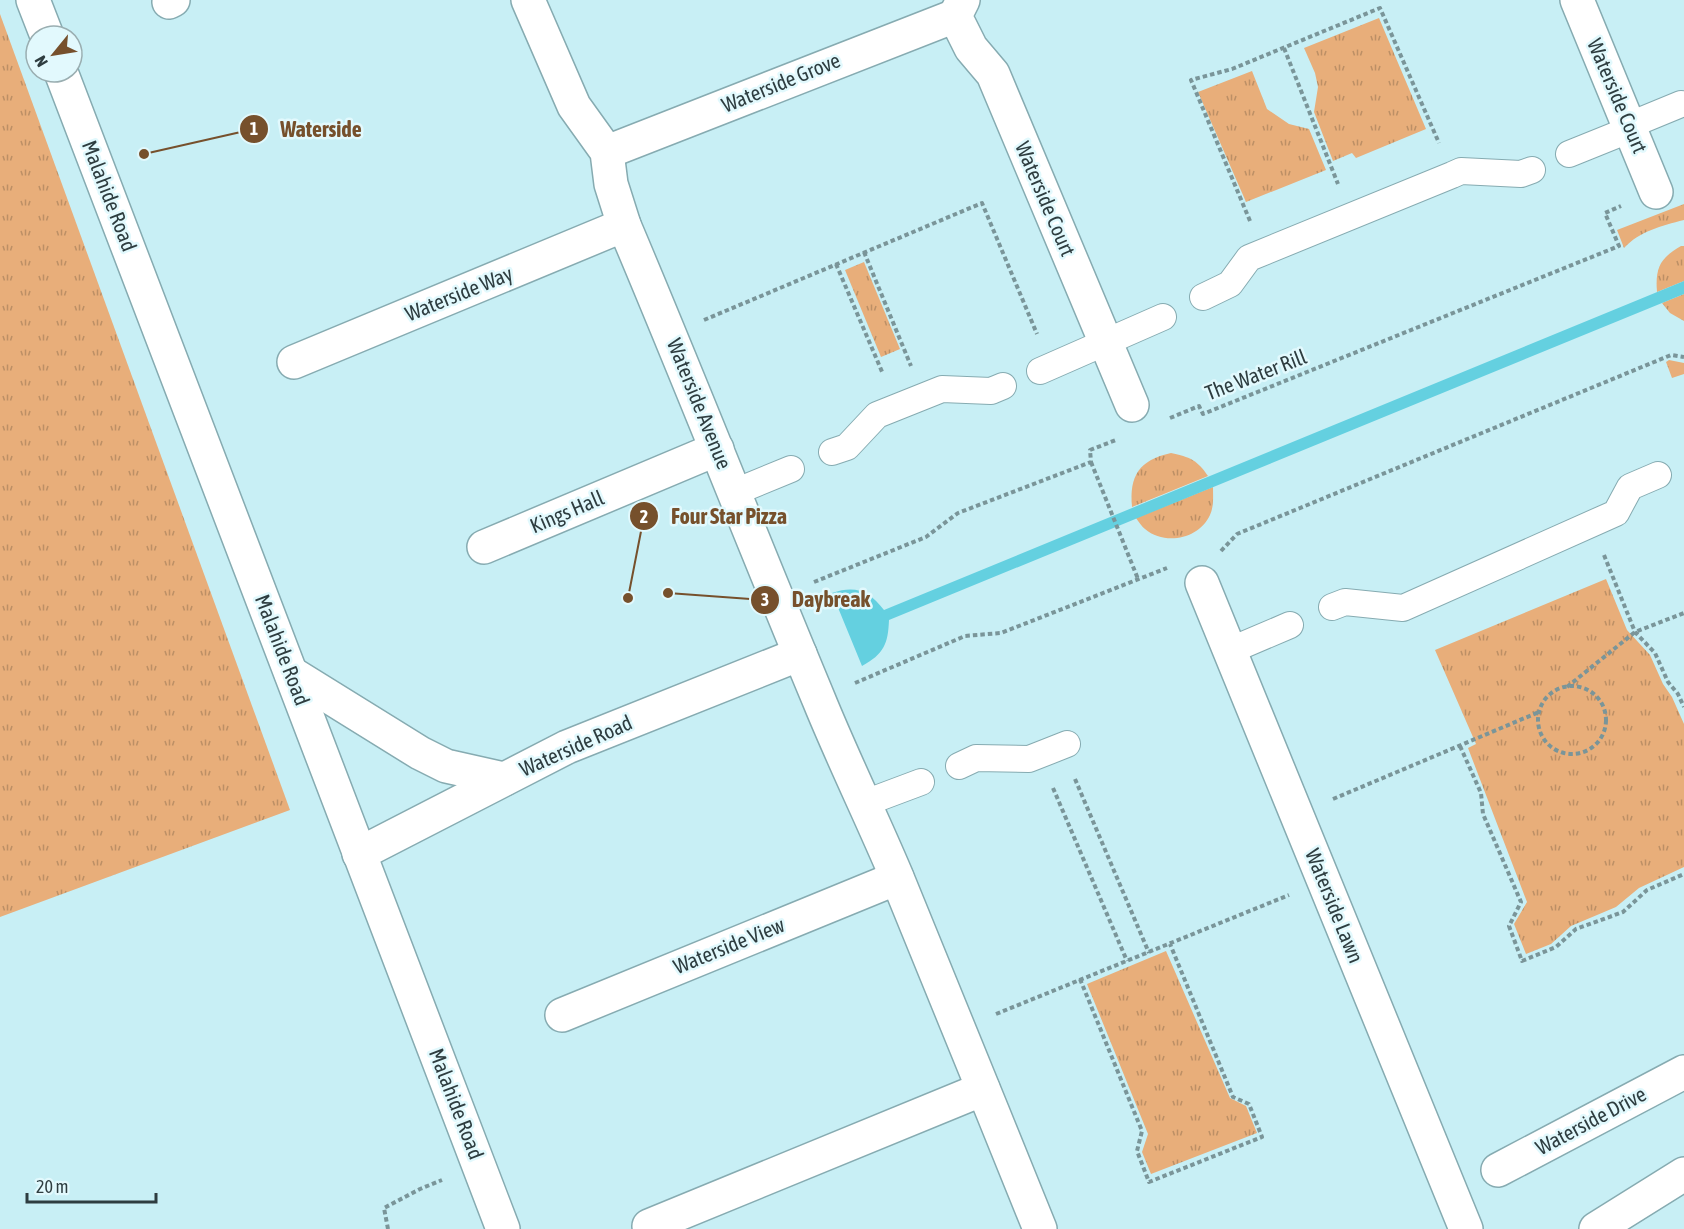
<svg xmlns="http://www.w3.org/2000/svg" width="1684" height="1229" font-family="'Asap Condensed',sans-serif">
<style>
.grass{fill:url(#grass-tufts)}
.water{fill:#64d0e0}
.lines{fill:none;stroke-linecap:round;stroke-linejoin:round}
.lane-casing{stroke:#86abb1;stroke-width:28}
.street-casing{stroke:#86abb1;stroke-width:36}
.secondary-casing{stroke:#86abb1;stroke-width:36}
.path{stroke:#7a9599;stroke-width:4;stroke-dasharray:4.5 3;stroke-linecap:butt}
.lane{stroke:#fff;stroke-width:26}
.street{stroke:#fff;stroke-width:33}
.secondary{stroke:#fff;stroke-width:33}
.labels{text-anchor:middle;stroke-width:5;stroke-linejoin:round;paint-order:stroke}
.street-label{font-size:21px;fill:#2e3d40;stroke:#e2f9fd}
.leader{fill:none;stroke:#76502c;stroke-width:2}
.callout-dot{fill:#76502c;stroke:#e2f9fd;stroke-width:2}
.mark-label{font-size:18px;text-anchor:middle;font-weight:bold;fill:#fff}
.callout-label{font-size:22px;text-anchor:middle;font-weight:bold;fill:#76502c;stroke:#e2f9fd;stroke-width:5;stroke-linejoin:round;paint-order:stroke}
</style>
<defs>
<pattern id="grass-tufts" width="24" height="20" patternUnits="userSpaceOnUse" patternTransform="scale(1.5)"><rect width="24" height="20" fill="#e8ae7a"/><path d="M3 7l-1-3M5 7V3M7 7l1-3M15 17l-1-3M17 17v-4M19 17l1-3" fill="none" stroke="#bc8f65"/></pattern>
</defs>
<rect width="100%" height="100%" fill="#c8eff5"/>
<g class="grass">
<polygon points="0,14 290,810 0,917"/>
<polygon points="1379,18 1426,129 1356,158 1352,153 1333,161 1314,112 1318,87 1315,73 1304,48"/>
<polygon points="1252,71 1267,109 1289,124 1309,129 1326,170 1246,202 1198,92"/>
<path d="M1684,204V220C1661,226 1640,231 1624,248L1617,230Z"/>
<path d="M1681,246H1684V281L1657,292C1655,268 1660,258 1681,246Z"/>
<polygon points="864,262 900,349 881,357 845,270"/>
<polygon points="1684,294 1684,321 1670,313 1662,303"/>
<polygon points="1669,360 1684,363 1684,374 1672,378 1666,362"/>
<path d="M1171,453C1190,457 1197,460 1208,476L1132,507C1129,476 1139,460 1171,453Z"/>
<path d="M1213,487C1213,497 1214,506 1210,515C1199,539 1165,546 1145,529C1142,527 1139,522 1136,518Z"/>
<polygon points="1606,579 1627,630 1650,655 1663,684 1672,697 1684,724 1684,867 1639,888 1616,907 1571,926 1551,944 1526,954 1514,924 1527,902 1468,748 1476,744 1435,650"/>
<polygon points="1166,951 1230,1098 1246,1106 1257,1133 1151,1174 1142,1152 1148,1134 1087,984"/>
</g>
<path class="water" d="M1684,281V294L889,620C888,644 884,654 862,666L832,593C856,585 869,591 884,610Z"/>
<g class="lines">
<defs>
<g id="lane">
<polyline points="1630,125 1681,104"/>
<polyline points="1569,154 1631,129"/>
<polyline points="1203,297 1230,284 1249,258 1452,175 1461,171 1521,174 1532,170"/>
<polyline points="1040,371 1163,317"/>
<polyline points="832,452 847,447 877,415 942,389 991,391 1003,386"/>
<polyline points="735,492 791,469"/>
<polyline points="1332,607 1345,602 1403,608 1616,513 1630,487 1658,475"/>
<polyline points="1229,651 1290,625"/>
<polyline points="959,766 976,758 1029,759 1067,744"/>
<polyline points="865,803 921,782"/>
</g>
<g id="street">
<path d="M528,0L574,106L607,152L611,184L624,225C691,383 753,542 819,700C843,759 871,816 896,875C945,993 992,1111 1040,1229"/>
<polyline points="963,0 955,16 971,48 993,74 1132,405"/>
<polyline points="1577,0 1656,192"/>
<polyline points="169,2 173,0"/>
<polyline points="607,152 955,16"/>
<polyline points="294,362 624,225"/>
<polyline points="484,547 717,449"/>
<polyline points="1202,583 1466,1229"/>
<polyline points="291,673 420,753 446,766 504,779"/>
<polyline points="359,854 567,747 800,654"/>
<polyline points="562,1015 897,878"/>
<polyline points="1498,1170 1684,1072"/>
<polyline points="649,1226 983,1089"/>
<polyline points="1596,1229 1684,1174"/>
</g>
<g id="secondary">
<polyline points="33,0 47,36"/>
<polyline points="61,72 503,1229"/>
</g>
</defs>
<use href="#lane" class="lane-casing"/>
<use href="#street" class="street-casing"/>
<use href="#secondary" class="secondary-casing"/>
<g class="path">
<polyline points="1284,48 1338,184"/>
<polyline points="1250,221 1191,80 1232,69 1380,8 1439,143"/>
<polyline points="864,252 911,366"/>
<polyline points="836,264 883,374"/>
<polyline points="704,320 982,203 1037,334"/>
<polyline points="1170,418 1199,406 1203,414 1619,246 1605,213 1621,206"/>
<polyline points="1091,462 1138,579"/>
<polyline points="1221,551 1237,534 1671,355 1684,357"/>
<polyline points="1604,555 1635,632 1655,653 1668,682 1678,694 1684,707"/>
<polyline points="814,582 926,537 958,513 1091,462 1090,450 1116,440"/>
<polyline points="855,683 965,636 1001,633 1167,568"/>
<circle cx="1572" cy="720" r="34"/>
<polyline points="1567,687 1635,632 1684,613"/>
<polyline points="1460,746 1481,793 1483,814 1521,902 1509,926 1522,961 1556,947 1576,929 1623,912 1647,890 1684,874"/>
<polyline points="1075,779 1149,953"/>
<polyline points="1053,788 1127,961"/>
<polyline points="1333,799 1539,712"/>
<polyline points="1080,979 1142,1131 1137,1151 1149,1182 1262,1137 1249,1104 1233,1097 1170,944"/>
<polyline points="996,1014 1289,895"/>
<polyline points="388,1229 384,1208 420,1189 442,1180"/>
</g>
<use href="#lane" class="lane"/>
<use href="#street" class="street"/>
<use href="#secondary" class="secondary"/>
</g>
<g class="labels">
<g class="street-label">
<text transform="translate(781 83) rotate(-22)" y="7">Waterside Grove</text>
<text transform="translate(1617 96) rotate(67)" y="7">Waterside Court</text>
<text transform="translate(109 196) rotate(69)" y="7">Malahide Road</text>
<text transform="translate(1045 199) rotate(67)" y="7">Waterside Court</text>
<text transform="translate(459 294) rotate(-22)" y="7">Waterside Way</text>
<text transform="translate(1256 375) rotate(-21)" y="7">The Water Rill</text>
<text transform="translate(699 404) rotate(68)" y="7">Waterside Avenue</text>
<text transform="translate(567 512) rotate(-23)" y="7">Kings Hall</text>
<text transform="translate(282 650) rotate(69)" y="7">Malahide Road</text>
<text transform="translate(576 746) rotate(-24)" y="7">Waterside Road</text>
<text transform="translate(1334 906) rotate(68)" y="7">Waterside Lawn</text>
<text transform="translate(729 946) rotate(-22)" y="7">Waterside View</text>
<text transform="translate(456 1104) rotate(69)" y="7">Malahide Road</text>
<text transform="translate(1591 1121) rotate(-28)" y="7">Waterside Drive</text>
</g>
</g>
<path class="leader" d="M144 154L254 129M628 598L644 516M668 593L765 600"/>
<g class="callout-dot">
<circle cx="144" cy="154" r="6"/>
<circle cx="628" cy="598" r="6"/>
<circle cx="668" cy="593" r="6"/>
<circle cx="254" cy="129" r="15"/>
<circle cx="644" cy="516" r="15"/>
<circle cx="765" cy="600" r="15"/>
</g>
<g class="mark-label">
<text x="254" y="135">1</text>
<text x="644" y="523">2</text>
<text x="765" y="606">3</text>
</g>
<g class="callout-label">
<text x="321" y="137">Waterside</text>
<text x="729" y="524">Four Star Pizza</text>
<text x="831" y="607">Daybreak</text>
</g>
<g transform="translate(54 54) rotate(240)"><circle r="28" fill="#e2f9fd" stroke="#9aaeb1" stroke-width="1.5"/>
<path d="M0-4.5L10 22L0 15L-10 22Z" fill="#76502c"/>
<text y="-9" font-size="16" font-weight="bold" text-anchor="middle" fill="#2e3d40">N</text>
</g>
<path d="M27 1193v9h129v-9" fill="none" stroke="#2e3d40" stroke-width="3"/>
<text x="36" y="1193" font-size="18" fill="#2e3d40" stroke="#e2f9fd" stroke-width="4.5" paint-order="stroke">20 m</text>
</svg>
